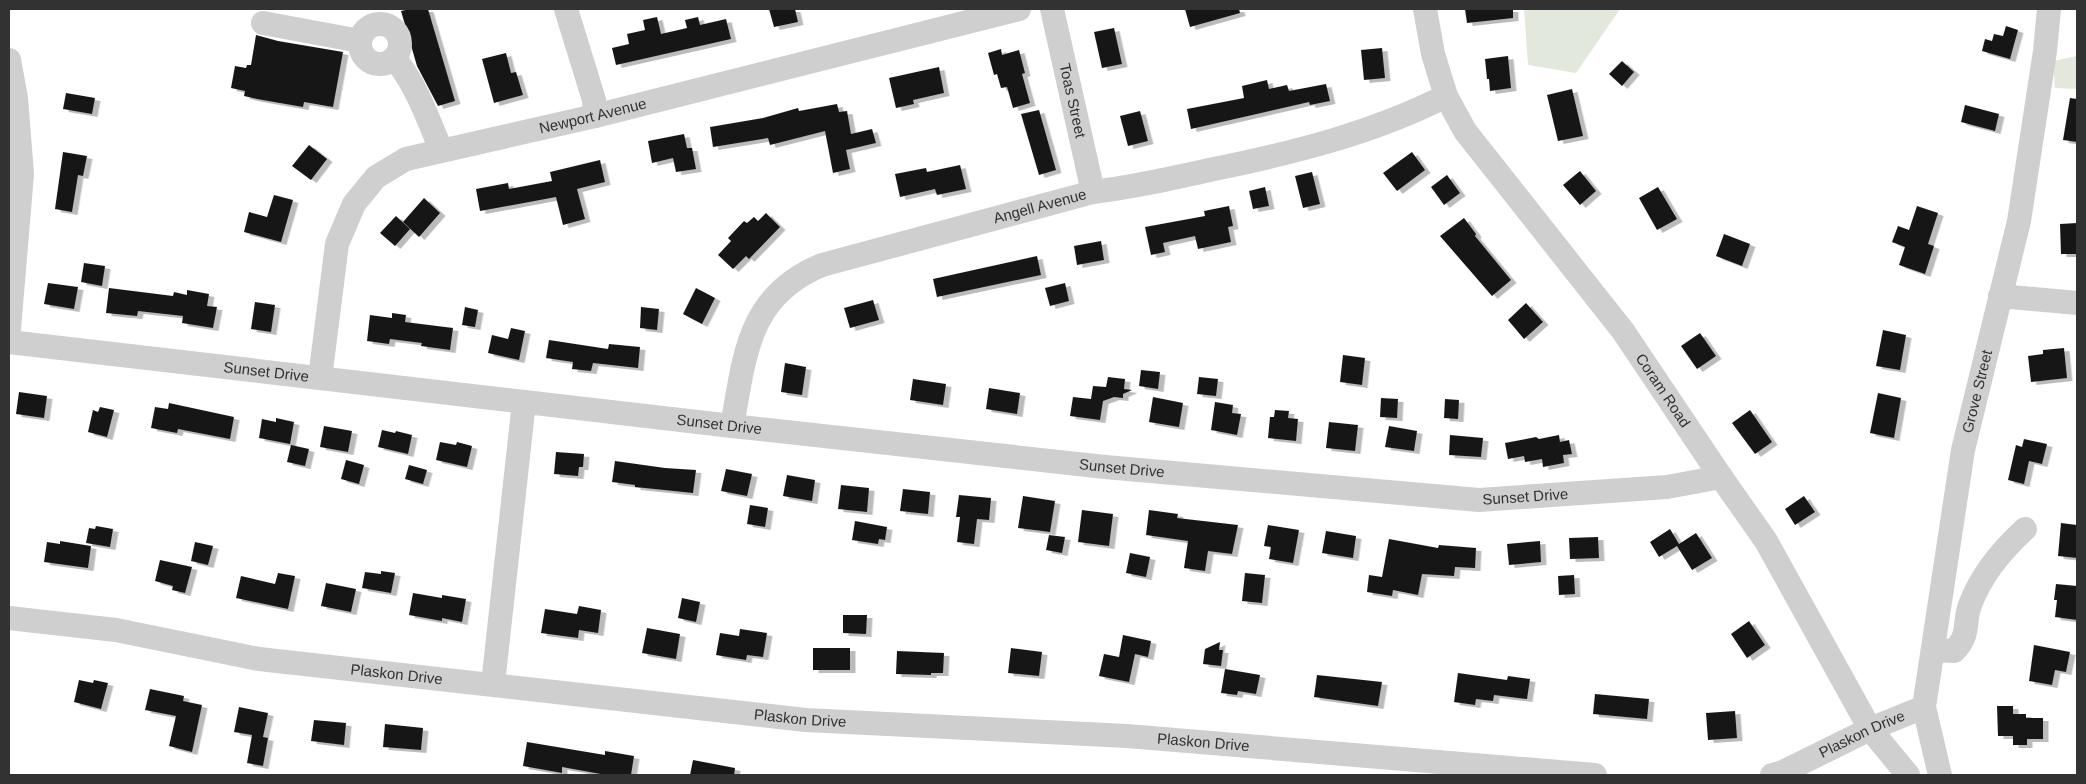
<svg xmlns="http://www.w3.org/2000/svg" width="2086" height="784" font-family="Arial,sans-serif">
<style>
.green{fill:#e3e8dc}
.building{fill:#191919;filter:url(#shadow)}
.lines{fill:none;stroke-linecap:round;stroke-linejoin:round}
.minor{stroke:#cfcfcf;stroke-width:24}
.labels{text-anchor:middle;stroke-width:5;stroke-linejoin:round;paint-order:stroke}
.street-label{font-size:15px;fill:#323232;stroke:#fff}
</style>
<defs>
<filter id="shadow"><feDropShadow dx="5.5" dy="3" stdDeviation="0" flood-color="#0004"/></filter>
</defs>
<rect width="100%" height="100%" fill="#fff"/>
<g class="green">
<polygon points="1524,9 1620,9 1576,73 1528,65"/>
<polygon points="2077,56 2077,89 2055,88 2053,61"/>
</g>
<g class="building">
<polygon points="410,9 428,9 455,101 438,106 417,66 401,11"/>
<polygon points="769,9 795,9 798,22 774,27"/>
<polygon points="1185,9 1239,9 1240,13 1190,27"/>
<polygon points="1465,9 1513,9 1513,18 1467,23"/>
<polygon points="657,17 661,34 687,28 685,20 698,17 700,25 726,19 731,39 616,65 612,48 629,44 627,34 645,30 643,20"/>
<polygon points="2006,26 2018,30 2010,59 1982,51 1985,39 1992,41 1994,34 2003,36"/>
<polygon points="1114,28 1122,64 1102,68 1094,32"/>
<polygon points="256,35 278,41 343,52 333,107 304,102 303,107 257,99 244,96 245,91 231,88 235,66 246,68 247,65 251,65"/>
<polygon points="1382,48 1385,78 1364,80 1361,50"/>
<polygon points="1001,49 1002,55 1019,50 1025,73 1022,74 1030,103 1013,108 1007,87 1001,88 997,74 994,75 988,53"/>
<polygon points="506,53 511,73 516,72 523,95 494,103 482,59"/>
<polygon points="1508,56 1511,88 1490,91 1489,79 1487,79 1485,59"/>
<polygon points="1622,61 1634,72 1622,86 1609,74"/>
<polygon points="939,67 944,93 913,100 914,104 896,108 889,78"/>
<polygon points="1267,80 1269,89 1287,85 1289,91 1326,84 1330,101 1310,105 1309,102 1191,129 1187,109 1244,98 1242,86"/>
<polygon points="1572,89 1583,136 1558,141 1547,95"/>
<polygon points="66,93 95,98 92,114 63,109"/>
<polygon points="2070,98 2077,99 2077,142 2063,140"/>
<polygon points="837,104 839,112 847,111 851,134 872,129 876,143 846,150 850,169 833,173 825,131 770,145 768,138 713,147 710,127 763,118 798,108 799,111"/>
<polygon points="1965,105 1999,114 1995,131 1961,122"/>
<polygon points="1039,110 1056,170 1039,175 1021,114"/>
<polygon points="1140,111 1148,141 1128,146 1120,116"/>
<polygon points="684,134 687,148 692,148 696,169 676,172 673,158 652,163 648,141"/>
<polygon points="309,145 327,159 311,180 292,166"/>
<polygon points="63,152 87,156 83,176 78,175 72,212 55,209"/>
<polygon points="1412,152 1425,170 1397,191 1383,173"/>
<polygon points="600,160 605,182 577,189 585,219 563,225 556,197 480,211 476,189 508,183 509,189 552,181 550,172"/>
<polygon points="960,165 966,189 937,195 935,189 900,197 895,174 926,168 927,172"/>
<polygon points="1580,171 1596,191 1580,205 1563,185"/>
<polygon points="1312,172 1320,204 1303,208 1295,176"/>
<polygon points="1447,175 1460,193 1444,205 1431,187"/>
<polygon points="1265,187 1269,206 1253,209 1249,191"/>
<polygon points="1658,187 1677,219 1657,230 1639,198"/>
<polygon points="274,195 293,200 281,242 244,232 249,212 267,217"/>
<polygon points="424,198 440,213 419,237 403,222"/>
<polygon points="1229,206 1233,226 1228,227 1231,242 1198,249 1195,236 1163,243 1165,252 1151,255 1145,227 1205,216 1204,211"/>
<polygon points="1917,206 1938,213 1928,244 1934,246 1925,274 1899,265 1905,247 1892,242 1898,226 1909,230"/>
<polygon points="766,213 780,227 749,259 746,256 733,269 718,255 731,241 728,238 744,221 747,223 754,217 758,221"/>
<polygon points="396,216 410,229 395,246 380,233"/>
<polygon points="1464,218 1476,234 1475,236 1511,280 1492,296 1440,236"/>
<polygon points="2077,223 2077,254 2061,254 2060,224"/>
<polygon points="1724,234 1750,244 1742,266 1716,256"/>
<polygon points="1101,241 1104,260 1077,265 1074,246"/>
<polygon points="1037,256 1041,275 937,297 933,279"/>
<polygon points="84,263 105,266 102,286 81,282"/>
<polygon points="48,283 78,287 74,309 44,304"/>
<polygon points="1065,283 1069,301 1050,306 1045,288"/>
<polygon points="109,288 173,296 174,292 187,295 187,290 209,294 207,306 217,307 213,328 182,323 183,316 138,311 137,316 106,313"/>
<polygon points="696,288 715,298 702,324 683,314"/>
<polygon points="873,300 879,320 850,328 844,308"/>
<polygon points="255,302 275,305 271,332 251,329"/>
<polygon points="1526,303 1543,322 1524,339 1508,320"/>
<polygon points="465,307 478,310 475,327 462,325"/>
<polygon points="641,307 659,309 657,330 640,328"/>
<polygon points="392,313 406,315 405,322 453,328 450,350 421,346 422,343 390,339 389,344 367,341 370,315 392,318"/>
<polygon points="511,328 525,331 519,360 488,353 492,335 508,339"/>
<polygon points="1883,330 1906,335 1900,370 1876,366"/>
<polygon points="1700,333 1716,356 1697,369 1681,346"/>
<polygon points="549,340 608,349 609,344 640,347 638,368 593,363 591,371 572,369 573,362 546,358"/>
<polygon points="2064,348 2067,378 2031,382 2028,356 2043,354 2043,350"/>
<polygon points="1343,355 1365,358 1362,385 1340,382"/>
<polygon points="785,363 806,367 802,395 781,392"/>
<polygon points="1141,370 1160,372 1158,389 1139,386"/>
<polygon points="1108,377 1125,379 1124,389 1132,390 1123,394 1123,398 1114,397 1103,401 1100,420 1070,416 1073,397 1091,399 1093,386 1106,387"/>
<polygon points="1199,377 1218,379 1216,396 1197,394"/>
<polygon points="913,379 946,384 943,405 910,400"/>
<polygon points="989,388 1020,393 1017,414 986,409"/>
<polygon points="19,392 47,396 44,418 16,414"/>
<polygon points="1878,393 1901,398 1894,438 1870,433"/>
<polygon points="1153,397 1183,403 1179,427 1149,422"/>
<polygon points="1381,398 1398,399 1397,418 1380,417"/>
<polygon points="1445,399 1459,400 1458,419 1444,418"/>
<polygon points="1215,402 1233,405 1232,413 1241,414 1237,435 1211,430"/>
<polygon points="169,403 234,417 230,439 178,429 177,433 151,428 155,407 168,409"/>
<polygon points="100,407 114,410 107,437 88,432 93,410 98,412"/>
<polygon points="1275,410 1289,411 1288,418 1298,419 1296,441 1268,438 1270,417 1274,417"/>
<polygon points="1750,410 1772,442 1755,454 1732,423"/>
<polygon points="276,418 294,422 290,444 259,438 262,419 276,422"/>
<polygon points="1329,422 1358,425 1355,451 1326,448"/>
<polygon points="324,426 352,431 348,452 320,447"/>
<polygon points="1389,426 1417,431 1414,451 1385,447"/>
<polygon points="382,430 395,433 396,431 412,435 408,454 378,447"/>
<polygon points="1450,435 1483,438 1481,457 1449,455"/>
<polygon points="1559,435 1560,442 1569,440 1572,454 1563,455 1564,463 1543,467 1542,459 1525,462 1524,456 1508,459 1505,443 1536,437 1539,439"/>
<polygon points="2024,439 2047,444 2042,464 2029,461 2024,484 2008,480 2016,445 2022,447"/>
<polygon points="440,442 456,445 457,442 472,446 467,467 436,460"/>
<polygon points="291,445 309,449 305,466 287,462"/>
<polygon points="556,452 584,454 583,467 579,467 578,476 554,474"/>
<polygon points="346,460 364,465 359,484 341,479"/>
<polygon points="615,461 665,468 696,470 693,493 635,487 635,485 612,482"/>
<polygon points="409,465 427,470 423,484 405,479"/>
<polygon points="726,469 752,474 747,496 721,491"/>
<polygon points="787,475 815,480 812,501 783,496"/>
<polygon points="841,485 869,488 867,512 838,509"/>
<polygon points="903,489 930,492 928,514 900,511"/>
<polygon points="959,495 991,498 989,520 977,519 974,544 957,542 960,517 956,517"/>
<polygon points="1023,496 1055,501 1050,532 1018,528"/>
<polygon points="1804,496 1815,512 1795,525 1785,509"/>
<polygon points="750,505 768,508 765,527 747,524"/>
<polygon points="1082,510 1113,514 1109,546 1078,542"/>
<polygon points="1149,510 1178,514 1177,518 1238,525 1232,554 1208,551 1205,571 1184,568 1188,541 1146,535"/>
<polygon points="855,521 887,527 885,540 879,539 878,544 852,540"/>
<polygon points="2061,523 2077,525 2077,558 2058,556"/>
<polygon points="1268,525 1299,530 1293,563 1269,559 1271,547 1264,546"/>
<polygon points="96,526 113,529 110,547 86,543 89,528 95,529"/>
<polygon points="1670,529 1679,544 1696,533 1712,558 1692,570 1677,546 1659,557 1650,542"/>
<polygon points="1326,531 1356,536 1353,558 1322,553"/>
<polygon points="1049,535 1065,537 1062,553 1046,550"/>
<polygon points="1598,537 1599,558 1570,559 1569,538"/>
<polygon points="1389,539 1438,548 1439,545 1476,548 1475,568 1455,567 1454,576 1422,574 1418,595 1393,590 1392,596 1367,592 1369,575 1382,577"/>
<polygon points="60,541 91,546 88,568 44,562 47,542 60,544"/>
<polygon points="1540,541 1541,562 1509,565 1507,544"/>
<polygon points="195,542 213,546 208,565 191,561"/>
<polygon points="1130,553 1150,557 1146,577 1126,573"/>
<polygon points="160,560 192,567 185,593 172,590 173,586 155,581"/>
<polygon points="381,571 395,573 391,593 362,588 365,572 381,574"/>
<polygon points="278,573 295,576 288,609 236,598 241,576 275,584"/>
<polygon points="1245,573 1265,575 1262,603 1242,601"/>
<polygon points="1574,575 1575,594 1559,595 1558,576"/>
<polygon points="326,583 356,589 351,612 321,606"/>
<polygon points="2056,584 2077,586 2077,620 2055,617 2057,600 2054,600"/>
<polygon points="413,593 442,598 442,595 466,599 462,622 442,618 442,621 409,615"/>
<polygon points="682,598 700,602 696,622 678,618"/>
<polygon points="579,606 601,610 598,633 579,630 578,638 541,633 545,609 577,614"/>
<polygon points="843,615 867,615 866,634 843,633"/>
<polygon points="1749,621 1765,645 1747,658 1731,634"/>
<polygon points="647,628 680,634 676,659 642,653"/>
<polygon points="740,629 767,633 763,657 747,655 746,660 716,655 720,633 739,636"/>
<polygon points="1123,635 1151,641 1148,657 1135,654 1129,682 1099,676 1104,654 1119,657"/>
<polygon points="1220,642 1219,650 1223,650 1221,666 1203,664 1205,649"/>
<polygon points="2034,645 2070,652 2066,672 2055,670 2052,685 2029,681"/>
<rect x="813" y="648" width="37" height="22"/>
<polygon points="1011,648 1042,652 1039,676 1008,673"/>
<polygon points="897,651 944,653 943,673 931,673 931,675 896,674"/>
<polygon points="1225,669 1260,675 1256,694 1238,691 1237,695 1221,693"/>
<polygon points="1458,673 1507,680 1508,676 1530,679 1527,699 1494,695 1493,701 1476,699 1475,705 1454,702"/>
<polygon points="1317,675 1382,682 1378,706 1314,697"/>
<polygon points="79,680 93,683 94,680 108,683 101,709 74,702"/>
<polygon points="150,689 184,696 183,701 202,705 192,752 169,746 176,716 145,710"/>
<polygon points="1595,694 1649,699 1647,719 1593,714"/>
<polygon points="1997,706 2013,706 2013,714 2026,714 2026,718 2043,718 2043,739 2027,739 2027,745 2013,745 2013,736 1998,736"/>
<polygon points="239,707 268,713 263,737 268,738 263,766 247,763 252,735 234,732"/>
<polygon points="1735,711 1737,738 1708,740 1706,713"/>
<polygon points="314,720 346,723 344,745 311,741"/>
<polygon points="385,724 423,728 421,750 383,747"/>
<polygon points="527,742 605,755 605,751 634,756 631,775 606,775 562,767 562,773 523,766"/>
<polygon points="693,760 735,768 734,775 690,775"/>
</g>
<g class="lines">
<g class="minor">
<polyline points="566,9 594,100 595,116"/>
<path id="s1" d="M1052,9L1093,192"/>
<path id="s2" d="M1425,9L1433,54L1446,96L1465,131L1623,331L1721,477L1766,541L1870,729L1908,775"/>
<polyline points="263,23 360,41"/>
<circle cx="380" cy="44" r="20"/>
<path d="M394,58C415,82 429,121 441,150"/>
<polyline points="9,60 16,98 22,174 9,329"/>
<polyline points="2000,296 2077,303"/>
<path id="s3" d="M9,342L732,426L1105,467L1479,500L1667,487L1721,477"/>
<path id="s4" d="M320,378L337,244L354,204L376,177L406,159L595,116L1019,9"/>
<path id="s5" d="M732,426C745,356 747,296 822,265L1093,192C1134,187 1174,178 1214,169C1293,153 1373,133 1446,96"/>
<path id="s6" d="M9,618L116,630L259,659L806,720L1127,736L1595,775"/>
<path d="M1933,650L1954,651C1971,633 1963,624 1970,605C1981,575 2002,550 2025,529"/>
<polyline points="493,684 524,402"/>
<path id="s7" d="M1772,775L1783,772L1870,729L1924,707"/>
<path id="s8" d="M1940,775L1924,707L1963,450L2019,221L2045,51L2049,9"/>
</g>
</g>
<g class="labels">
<g class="street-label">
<text dy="5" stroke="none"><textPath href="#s1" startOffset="94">Toas Street</textPath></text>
<text dy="5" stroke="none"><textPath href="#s4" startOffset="440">Newport Avenue</textPath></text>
<text dy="5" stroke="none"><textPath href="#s5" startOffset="421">Angell Avenue</textPath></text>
<text dy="5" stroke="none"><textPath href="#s3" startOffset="259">Sunset Drive</textPath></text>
<text dy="5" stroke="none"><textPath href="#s2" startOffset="456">Coram Road</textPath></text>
<text dy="5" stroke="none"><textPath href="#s8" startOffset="390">Grove Street</textPath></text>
<text dy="5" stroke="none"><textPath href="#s3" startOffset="715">Sunset Drive</textPath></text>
<text dy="5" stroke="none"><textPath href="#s3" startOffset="1120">Sunset Drive</textPath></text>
<text dy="5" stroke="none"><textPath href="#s3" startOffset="1525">Sunset Drive</textPath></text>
<text dy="5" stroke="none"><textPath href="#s6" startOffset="392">Plaskon Drive</textPath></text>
<text dy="5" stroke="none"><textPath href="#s6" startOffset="798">Plaskon Drive</textPath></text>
<text dy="5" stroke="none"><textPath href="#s7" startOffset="99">Plaskon Drive</textPath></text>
<text dy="5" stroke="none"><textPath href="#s6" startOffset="1202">Plaskon Drive</textPath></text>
</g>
</g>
<rect width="2086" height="784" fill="none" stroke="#323232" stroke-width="20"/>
</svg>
